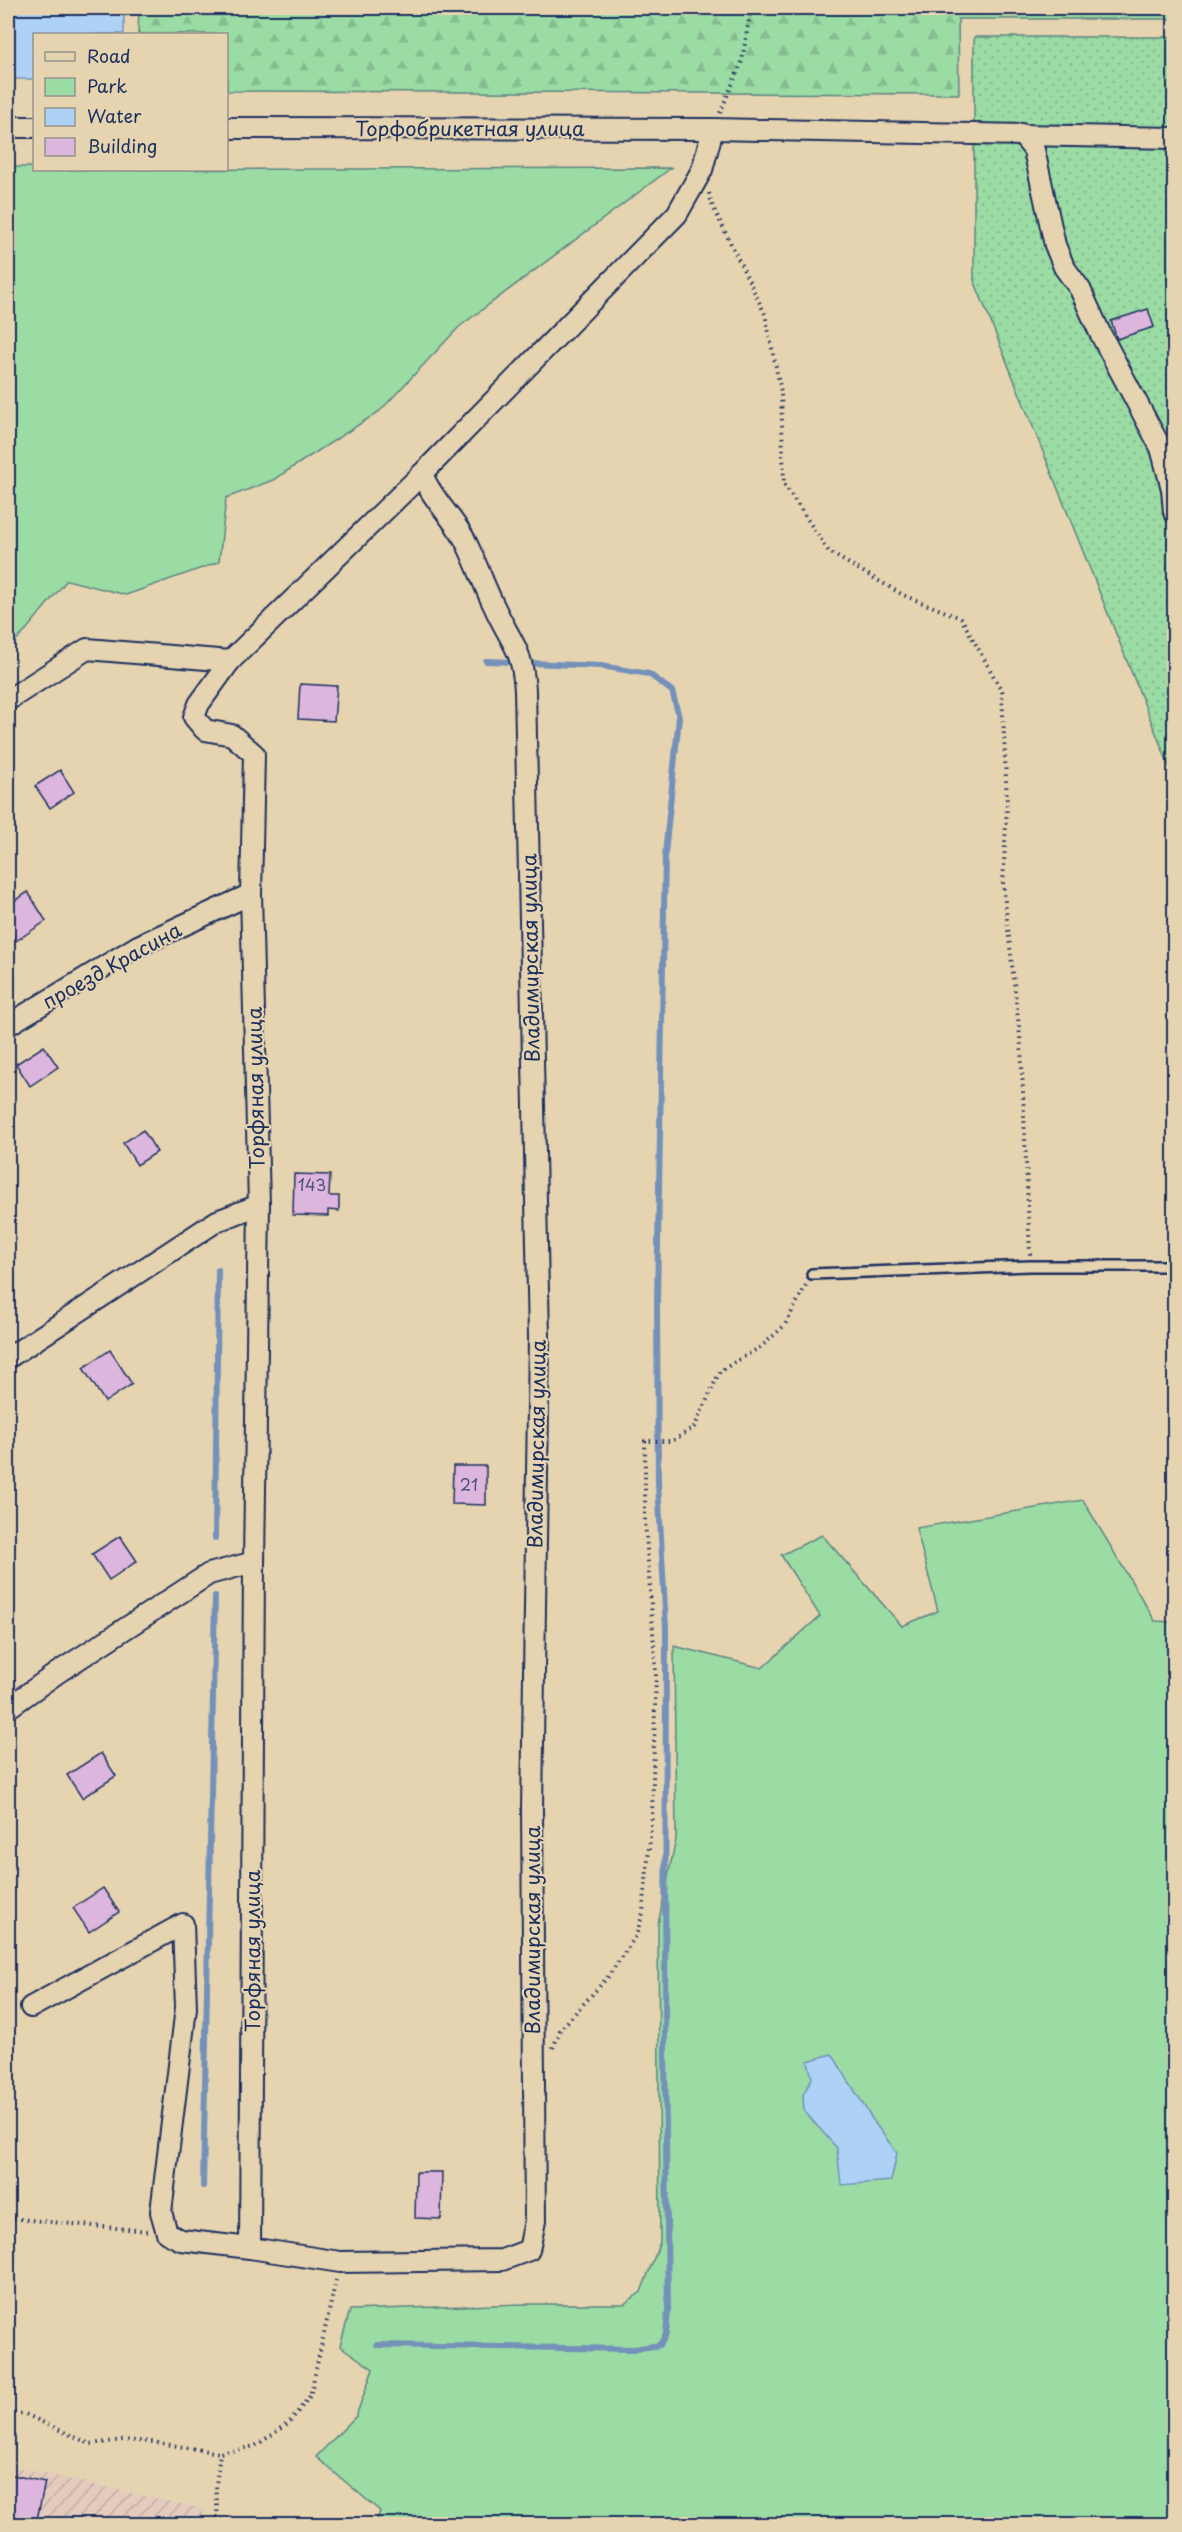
<svg xmlns="http://www.w3.org/2000/svg" width="1182" height="2532" font-family="'Playpen Sans',sans-serif">
<style>
.industrial{fill:url(#industrial-furrows)}
.green{fill:#9bdba4;stroke:#5b8581;stroke-width:1.5}
.forest{fill:url(#forest-firs);stroke:#5b8581;stroke-width:1.5}
.garden{fill:url(#garden-dots);stroke:#5b8581;stroke-width:1.5}
.water{fill:#aed2f6;stroke:#7391b9;stroke-width:1.5}
.lines{fill:none;stroke-linecap:round;stroke-linejoin:round}
.stream{stroke:#7391b9;stroke-width:6}
.building{fill:#ddb6de;stroke:#1b2f5e;stroke-width:1.5}
.lane-casing{stroke:#1b2f5e;stroke-width:14}
.street-casing{stroke:#1b2f5e;stroke-width:24}
.path{stroke:#1b2f5e;stroke-width:4;stroke-dasharray:1.5 4.5;stroke-linecap:butt}
.lane{stroke:#e6d4b1;stroke-width:9}
.street{stroke:#e6d4b1;stroke-width:20}
.labels{text-anchor:middle;stroke-width:4.5;stroke-linejoin:round;paint-order:stroke}
.number-label{font-size:16px;fill:#4c517e}
.street-label{font-size:20px;fill:#1b2f5e;stroke:#e6d4b1}
</style>
<defs>
<pattern id="industrial-furrows" width="10" height="10" patternUnits="userSpaceOnUse" patternTransform="scale(1.5)"><rect width="10" height="10" fill="#e3cbbe"/><path d="M-1 1l2-2M0 10L10 0M9 11l2-2" fill="none" stroke="#c2afa6"/></pattern>
<pattern id="forest-firs" width="22" height="20" patternUnits="userSpaceOnUse" patternTransform="scale(1.5)"><rect width="22" height="20" fill="#9bdba4"/><path d="M5 1l3.5 6h-7zM16 11l3.5 6h-7z" fill="#85bc90"/></pattern>
<pattern id="garden-dots" width="8" height="8" patternUnits="userSpaceOnUse" patternTransform="scale(1.5)"><rect width="8" height="8" fill="#9bdba4"/><path d="M2 2h.1M6 6h.1" fill="none" stroke="#85bc90" stroke-width="1.8" stroke-linecap="round"/></pattern>
</defs>
<rect width="100%" height="100%" fill="#e6d4b1"/>
<filter id="ink" filterUnits="userSpaceOnUse"><feTurbulence type="fractalNoise" baseFrequency=".0167" numOctaves="2"/><feDisplacementMap in="SourceGraphic" scale="12" xChannelSelector="R" yChannelSelector="G"/><feConvolveMatrix kernelMatrix="1 2 1 2 8 2 1 2 1" color-interpolation-filters="sRGB"/></filter>
<g filter="url(#ink)">
<polygon class="industrial" points="8,2446 17,2448 14,2467 204,2509 200,2524 8,2524"/>
<g class="green">
<polygon points="8,167 34,167 34,170 671,168 459,327 380,411 273,480 226,498 219,562 126,595 67,580 22,635 8,647"/>
<polygon points="1083,1500 1155,1621 1174,1622 1174,2524 376,2524 380,2511 316,2457 356,2416 373,2369 340,2346 350,2310 526,2304 624,2304 641,2292 660,2242 658,1924 676,1839 674,1646 762,1668 820,1616 781,1555 822,1535 902,1626 938,1611 916,1528"/>
</g>
<polygon class="forest" points="139,8 1174,8 1174,19 958,19 959,94 227,91 226,34 138,34"/>
<polygon class="garden" points="974,37 1174,37 1174,778 974,280"/>
<g class="water">
<polygon points="8,8 124,8 124,34 34,34 34,79 8,79"/>
<polygon points="832,2054 874,2122 897,2153 891,2181 841,2185 837,2148 804,2111 803,2095 812,2078 808,2061"/>
</g>
<g class="lines">
<g class="stream">
<polyline points="215,1538 218,1270"/>
<polyline points="203,2186 215,1596"/>
<polyline points="377,2345 634,2349 660,2345 666,2334 668,2310 665,2051 666,1628 658,1483 657,1301 665,854 679,717 672,691 649,674 601,666 486,661"/>
</g>
</g>
<g class="building">
<polygon points="1148,309 1154,327 1117,339 1111,321"/>
<polygon points="300,684 337,686 334,721 298,719"/>
<polygon points="60,770 74,792 50,808 35,786"/>
<polygon points="28,892 46,921 16,941 8,927 8,905"/>
<polygon points="44,1046 58,1067 30,1086 16,1064"/>
<polygon points="143,1130 157,1152 137,1165 123,1143"/>
<polygon points="294,1174 330,1175 329,1196 339,1196 339,1211 328,1210 328,1216 293,1215"/>
<polygon points="110,1350 132,1384 105,1402 83,1368"/>
<polygon points="453,1466 486,1466 486,1505 452,1504"/>
<polygon points="120,1536 137,1561 109,1580 92,1554"/>
<polygon points="101,1753 116,1776 82,1798 67,1775"/>
<polygon points="103,1888 119,1912 89,1932 73,1908"/>
<polygon points="416,2172 442,2172 441,2219 415,2218"/>
<polygon points="8,2474 45,2482 36,2524 8,2524"/>
</g>
<g class="lines">
<defs>
<polyline id="lane" points="812,1274 1030,1266 1174,1266"/>
<g id="street">
<polyline points="8,127 34,127"/>
<polyline points="226,128 713,129 1174,138"/>
<polyline points="1021,134 1034,150 1055,245 1064,267 1080,289 1100,333 1161,448 1172,489 1174,512"/>
<polyline points="8,700 87,649 230,661"/>
<polyline points="8,1025 138,946 251,894"/>
<polyline points="8,1358 217,1221 259,1205"/>
<path d="M254,1562L250,2248L340,2262L502,2260L529,2250L535,2221L532,1809L539,1338L525,690C522,647 511,643 495,608C484,586 476,562 465,540C452,516 431,498 422,474"/>
<polyline points="8,1708 57,1673 209,1574 254,1562 259,1205 251,894 254,754 232,735 205,730 194,717 199,704 230,661 422,474 677,214 702,170 713,129"/>
<polyline points="31,2007 183,1924 186,2008 161,2212 167,2233 181,2240 250,2248"/>
</g>
</defs>
<use href="#lane" class="lane-casing"/>
<use href="#street" class="street-casing"/>
<g class="path">
<polyline points="720,113 742,61 751,8"/>
<polyline points="709,193 713,207 765,314 781,392 784,484 829,552 903,595 961,618 1002,691 1007,803 1003,884 1021,1045 1030,1255"/>
<polyline points="553,2048 560,2030 607,1978 636,1936 643,1913 652,1816 656,1674 645,1521 645,1441 672,1441 694,1428 720,1371 762,1346 785,1325 806,1285"/>
<polyline points="8,2218 148,2231"/>
<polyline points="8,2413 25,2414 90,2444 123,2440 153,2442 220,2453"/>
<polyline points="218,2524 216,2485 220,2453 255,2446 288,2424 310,2396 336,2280"/>
</g>
<use href="#lane" class="lane"/>
<use href="#street" class="street"/>
</g>
</g>
<g class="labels">
<g class="number-label">
<text x="312" y="1191">143</text>
<text x="469" y="1491">21</text>
</g>
<g class="street-label">
<text x="470" y="136">Торфобрикетная улица</text>
<text transform="translate(531 958) rotate(-91)" y="7">Владимирская улица</text>
<text transform="translate(112 966) rotate(-29)" y="7">проезд Красина</text>
<text transform="translate(256 1088) rotate(-91)" y="7">Торфяная улица</text>
<text transform="translate(537 1444) rotate(-89)" y="7">Владимирская улица</text>
<text transform="translate(533 1930) rotate(-90)" y="7">Владимирская улица</text>
<text transform="translate(253 1951) rotate(-90)" y="7">Торфяная улица</text>
</g>
</g>
<rect width="1182" height="2532" fill="none" stroke="#e6d4b1" stroke-width="30"/>
<rect x="15" y="15" width="1152" height="2502" fill="none" stroke="#1b2f5e" stroke-width="2" filter="url(#ink)"/>
<rect x="33" y="33" width="195" height="138" fill="#e6d4b1" stroke="#959290" stroke-width="1.5"/>
<rect x="45" y="52" width="30" height="9" fill="#e6d4b1" stroke="#959290" stroke-width="1.5"/>
<text x="87" y="63" font-size="18" fill="#1b2f5e">Road</text>
<rect x="45" y="78" width="30" height="18" fill="#9bdba4" stroke="#959290" stroke-width="1.5"/>
<text x="87" y="93" font-size="18" fill="#1b2f5e">Park</text>
<rect x="45" y="108" width="30" height="18" fill="#aed2f6" stroke="#959290" stroke-width="1.5"/>
<text x="87" y="123" font-size="18" fill="#1b2f5e">Water</text>
<rect x="45" y="138" width="30" height="18" fill="#ddb6de" stroke="#959290" stroke-width="1.5"/>
<text x="87" y="153" font-size="18" fill="#1b2f5e">Building</text>
</svg>
